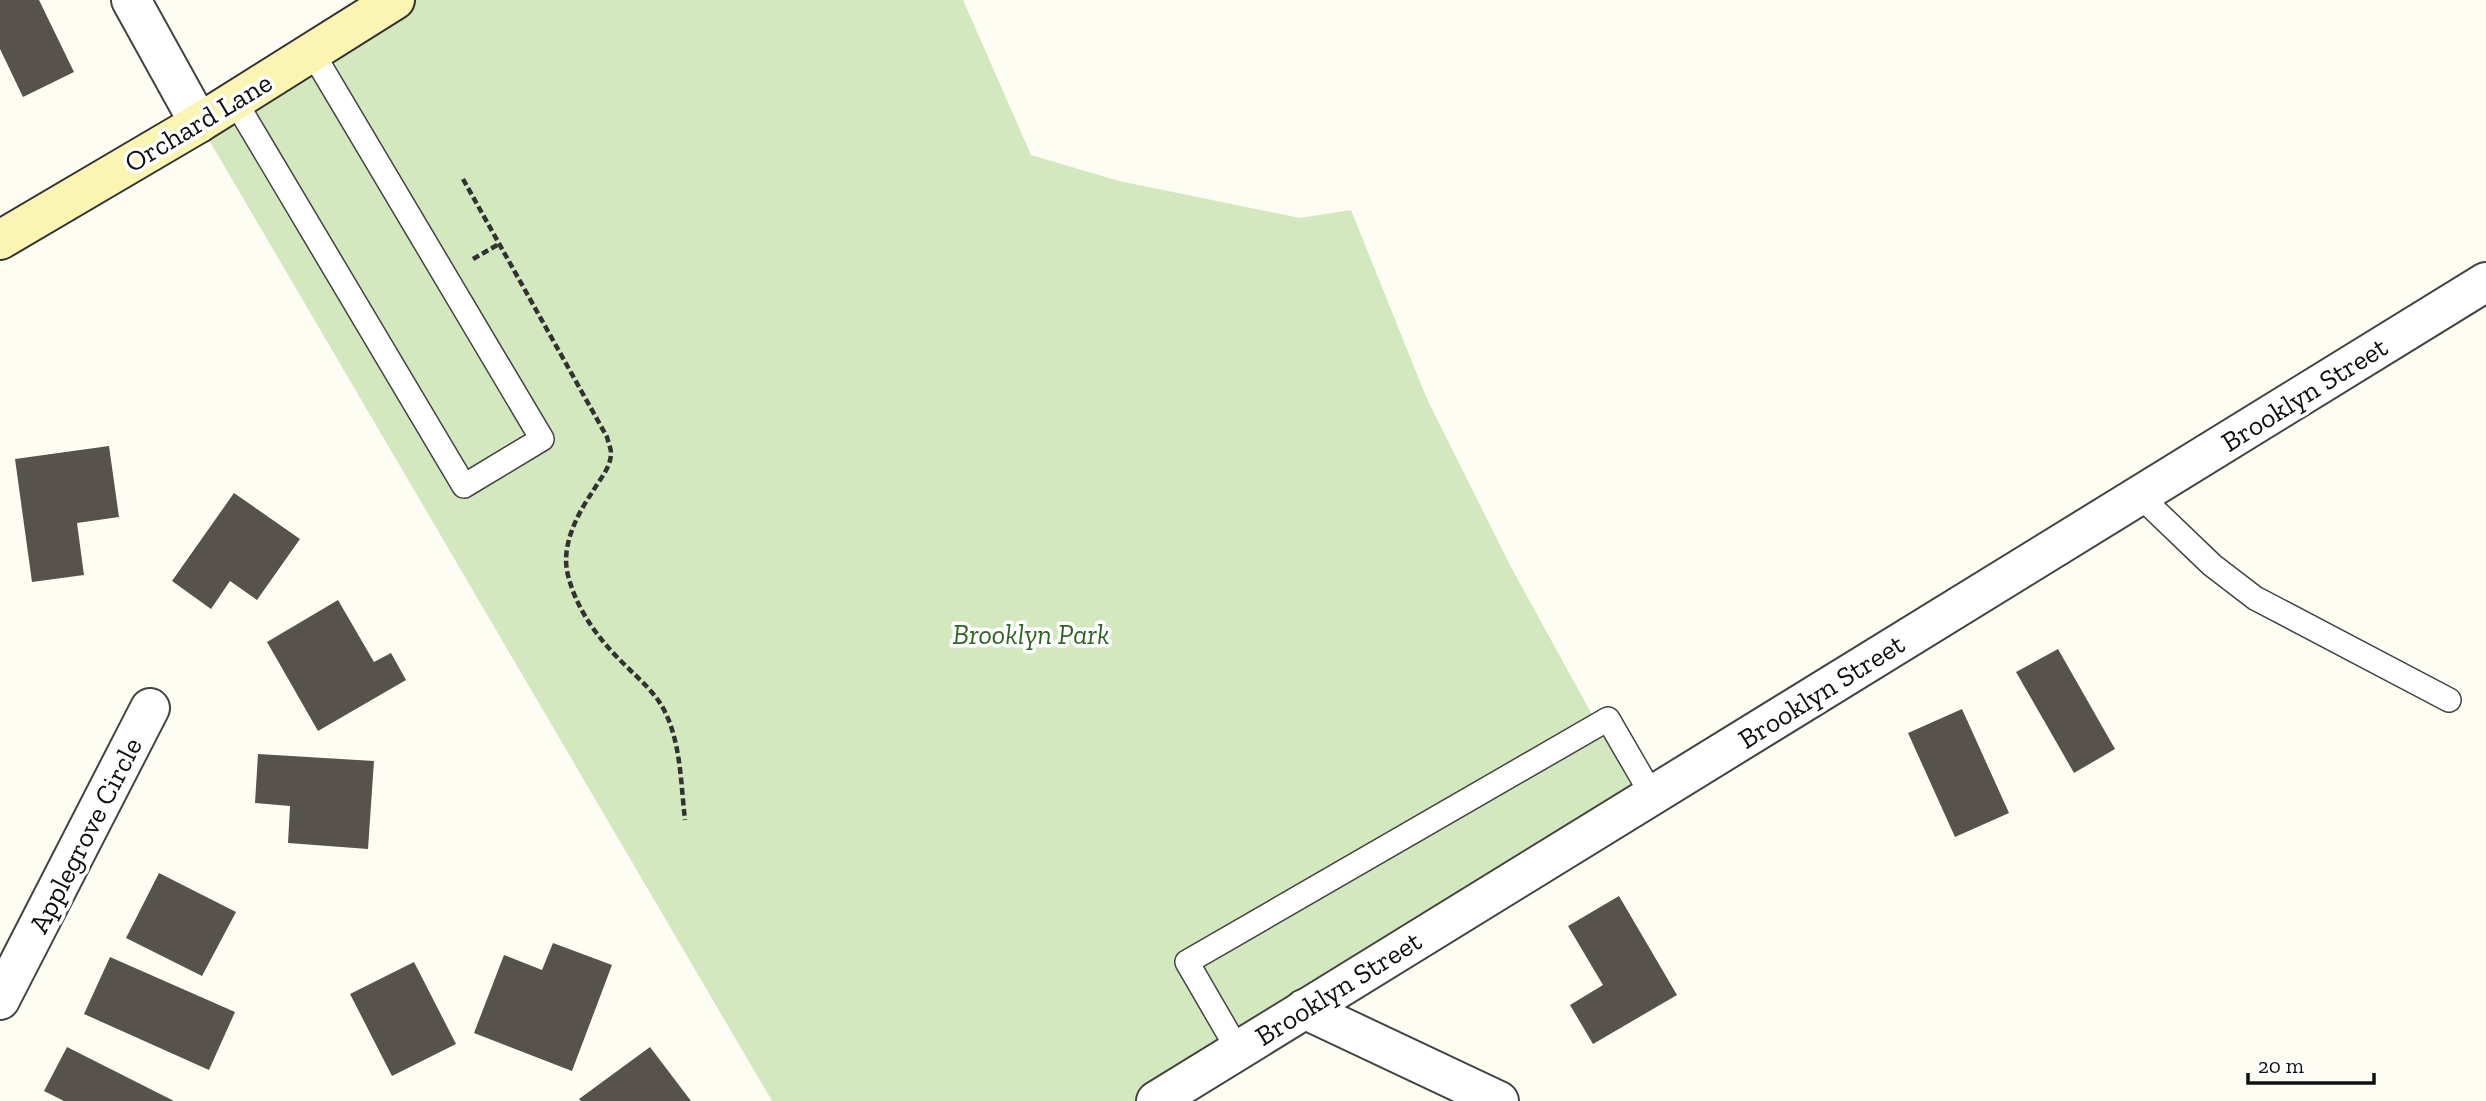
<svg xmlns="http://www.w3.org/2000/svg" width="2486" height="1101" font-family="'Zilla Slab',serif">
<style>
.green{fill:#d3e8bf}
.building{fill:#58524d}
.lines{fill:none;stroke-linecap:round;stroke-linejoin:round}
.lane-casing{stroke:#434343;stroke-width:26}
.street-casing{stroke:#434343;stroke-width:42}
.secondary-casing{stroke:#323232;stroke-width:42}
.path{stroke:#323232;stroke-width:4.5;stroke-dasharray:7 3.5;stroke-linecap:butt}
.lane{stroke:#fff;stroke-width:23}
.street{stroke:#fff;stroke-width:38}
.secondary{stroke:#faf5b3;stroke-width:38}
.labels{text-anchor:middle;stroke-width:7;stroke-linejoin:round;paint-order:stroke}
.street-label{font-size:28px;fill:#101010;stroke:#fff}
.park-label{font-size:28px;font-style:italic;fill:#2f6523;stroke:#fff}
</style>
<rect width="100%" height="100%" fill="#fefdf4"/>
<polygon class="green" points="416,0 963,0 1031,155 1119,181 1300,218 1351,210 1427,399 1511,567 1640,802 1158,1101 772,1101 199,123"/>
<g class="building">
<polygon points="0,0 39,0 74,72 23,97 0,49"/>
<polygon points="109,446 119,517 77,523 84,575 32,582 15,459"/>
<polygon points="234,493 300,539 257,600 230,581 211,609 172,581"/>
<polygon points="338,600 374,662 391,653 406,680 318,731 267,642"/>
<polygon points="2058,649 2115,749 2074,773 2016,672"/>
<polygon points="1962,709 2009,813 1955,837 1908,733"/>
<polygon points="258,754 374,761 368,849 288,843 290,806 255,803"/>
<polygon points="159,873 236,912 202,976 126,938"/>
<polygon points="1619,896 1677,995 1593,1044 1570,1005 1603,985 1568,926"/>
<polygon points="553,943 612,965 572,1071 474,1033 504,955 542,970"/>
<polygon points="110,957 235,1012 209,1070 84,1014"/>
<polygon points="414,962 456,1044 392,1076 350,994"/>
<polygon points="67,1047 174,1101 64,1101 44,1091"/>
<polygon points="650,1047 691,1101 581,1101 579,1099"/>
</g>
<g class="lines">
<defs>
<g id="lane">
<polyline points="235,101 464,486 542,439 312,52"/>
<polyline points="2139,495 2212,565 2255,598 2449,700"/>
<polyline points="1238,1050 1187,962 1608,719 1652,795"/>
</g>
<g id="street">
<polyline points="131,0 199,123"/>
<polyline points="0,1000 150,708"/>
<polyline points="1304,1009 1499,1101"/>
<polyline points="1156,1101 2486,282"/>
</g>
<polyline id="secondary" points="0,240 199,123 395,0"/>
</defs>
<use href="#lane" class="lane-casing"/>
<use href="#street" class="street-casing"/>
<use href="#secondary" class="secondary-casing"/>
<g class="path">
<path d="M463,179L607,437C608,442 611,448 611,453C611,467 600,479 593,491C578,513 562,543 567,571C575,608 598,639 625,665C641,681 657,694 666,714C681,746 681,786 685,820"/>
<polyline points="473,259 499,244"/>
</g>
<use href="#lane" class="lane"/>
<use href="#street" class="street"/>
<use href="#secondary" class="secondary"/>
</g>
<g class="labels">
<g class="street-label">
<text transform="translate(198 122) rotate(-31)" y="10">Orchard Lane</text>
<text transform="translate(2304 394) rotate(-32)" y="10">Brooklyn Street</text>
<text transform="translate(1821 691) rotate(-32)" y="10">Brooklyn Street</text>
<text transform="translate(85 835) rotate(-63)" y="10">Applegrove Circle</text>
<text transform="translate(1338 988) rotate(-32)" y="10">Brooklyn Street</text>
</g>
<g class="park-label">
<text x="1031" y="644">Brooklyn Park</text>
</g>
</g>
<path d="M2248 1073v10h126v-10" fill="none" stroke="#101010" stroke-width="3.5"/>
<text x="2258" y="1073" font-size="21" fill="#101010" stroke="#ffffff" stroke-width="5" paint-order="stroke">20 m</text>
</svg>
